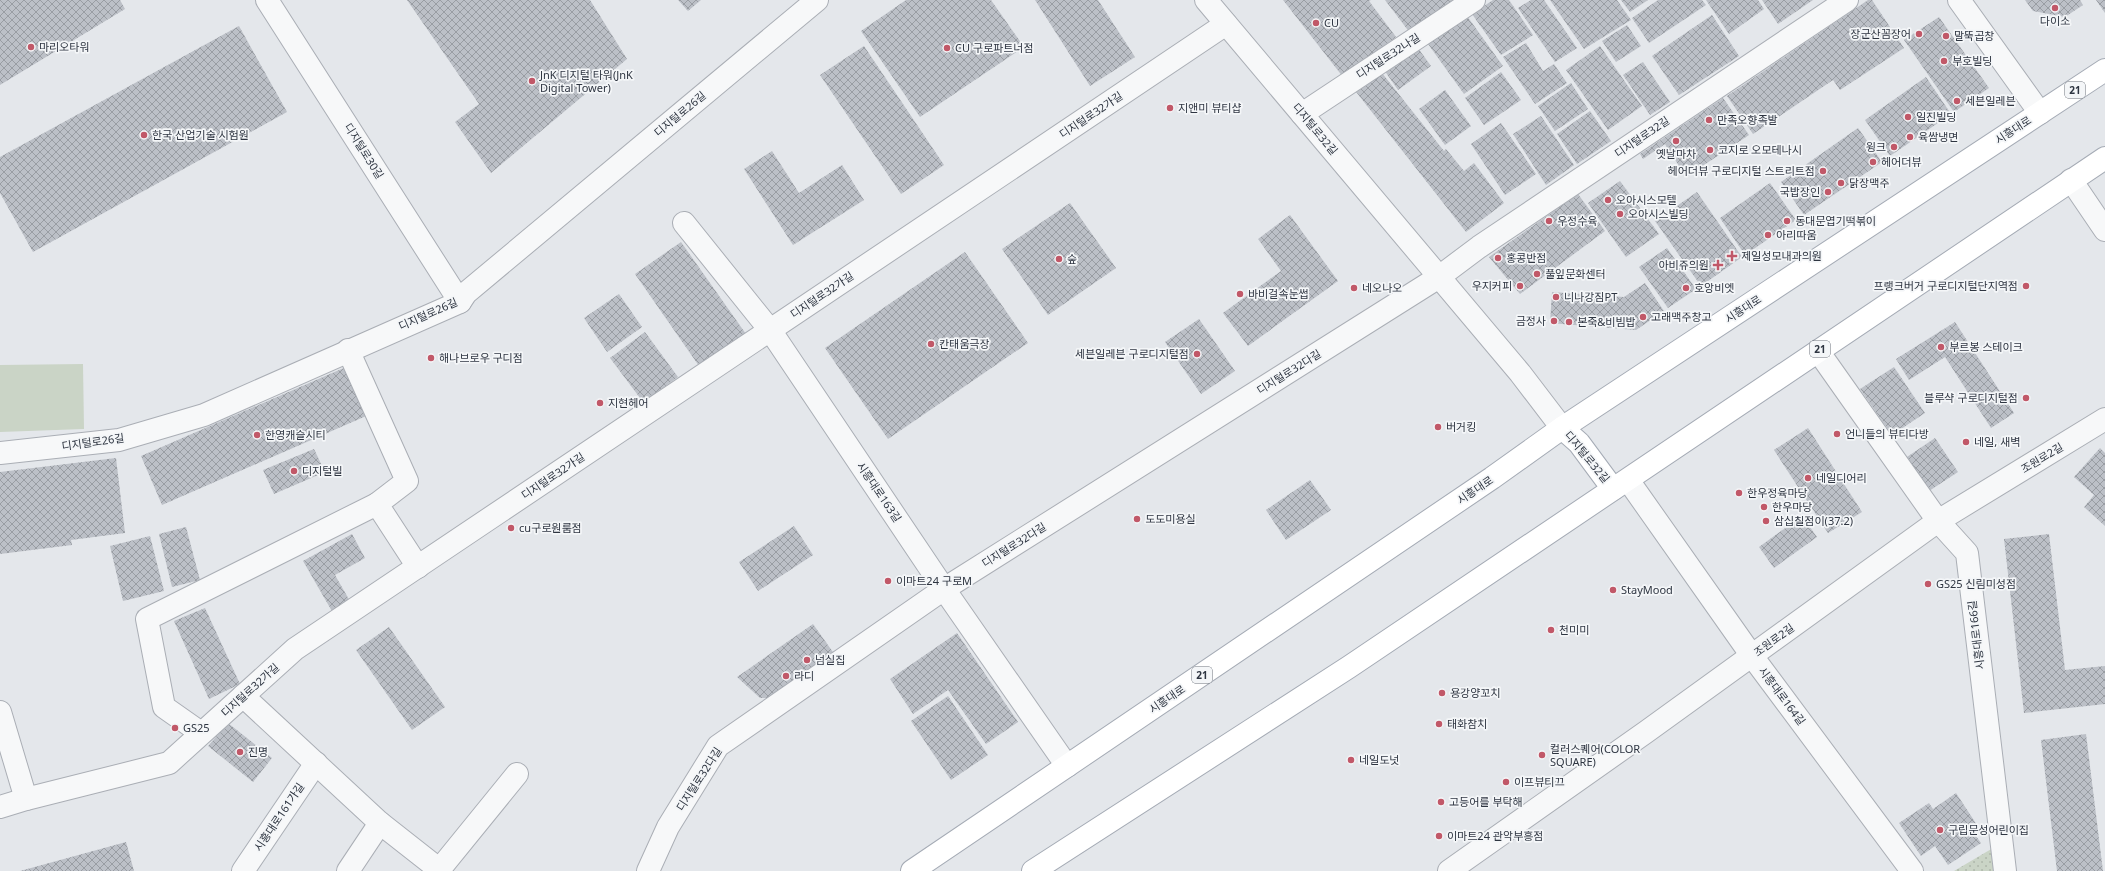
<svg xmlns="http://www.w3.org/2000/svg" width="2105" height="871" font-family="'Noto Sans','Noto Sans KR',sans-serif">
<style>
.green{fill:#cad4c6}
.park{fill:url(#park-dots)}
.building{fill:url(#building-cross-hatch)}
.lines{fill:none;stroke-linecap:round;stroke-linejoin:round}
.minor-casing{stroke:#aaaeb5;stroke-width:24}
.major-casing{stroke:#a5abb5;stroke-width:24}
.minor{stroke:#f7f8f9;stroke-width:22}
.major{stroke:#fff;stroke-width:22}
.poi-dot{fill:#c15868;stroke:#f4f6f8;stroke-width:1.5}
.labels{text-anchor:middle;stroke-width:3.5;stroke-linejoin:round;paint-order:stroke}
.shield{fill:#f4f6f8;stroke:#696f78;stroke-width:1}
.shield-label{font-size:10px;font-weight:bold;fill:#2e3541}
.poi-label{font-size:11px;fill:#2e3541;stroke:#f4f6f8;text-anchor:start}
.street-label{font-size:11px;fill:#2e3541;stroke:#f4f6f8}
</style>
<defs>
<pattern id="park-dots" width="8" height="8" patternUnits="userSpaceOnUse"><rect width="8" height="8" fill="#cad4c6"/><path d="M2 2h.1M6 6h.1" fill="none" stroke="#aeb7ab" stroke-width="1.8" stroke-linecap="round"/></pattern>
<pattern id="building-cross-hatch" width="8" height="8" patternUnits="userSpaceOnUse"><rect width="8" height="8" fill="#bcc0c7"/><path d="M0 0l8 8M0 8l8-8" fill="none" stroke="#999da3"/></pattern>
</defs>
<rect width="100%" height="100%" fill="#e4e7eb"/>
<polygon class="green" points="83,364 84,429 0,432 0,365"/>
<polygon class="park" points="1993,848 1996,871 1954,871"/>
<g class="building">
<polygon points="0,0 120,0 125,9 0,85"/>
<polygon points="407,0 590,0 627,59 491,173 455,122 479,104"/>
<polygon points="678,0 701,0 688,11"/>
<polygon points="906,0 991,0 1024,47 920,117 861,31"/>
<polygon points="1035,0 1098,0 1135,57 1090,86"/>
<polygon points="1283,0 1371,0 1369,1 1396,37 1343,77"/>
<polygon points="1385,0 1459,0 1410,33"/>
<polygon points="1493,0 1509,0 1533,35 1501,55 1472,14"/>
<polygon points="1531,0 1544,0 1577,48 1555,62 1518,8"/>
<polygon points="1550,0 1617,0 1631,20 1584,49"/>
<polygon points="1621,0 1648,0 1630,12"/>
<polygon points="1658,0 1702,0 1706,5 1649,43 1632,18"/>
<polygon points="1706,0 1758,0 1764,9 1729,34"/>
<polygon points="1762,0 1813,0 1778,24"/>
<polygon points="1868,0 1872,0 1904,48 1840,90 1833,80 1753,134 1727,96"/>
<polygon points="2025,0 2080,0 2083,5 2065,17 2033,11"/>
<polygon points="2096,0 2105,0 2105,13"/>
<polygon points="1712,15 1739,56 1679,95 1652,56"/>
<polygon points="1467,16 1503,66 1464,94 1428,44"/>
<polygon points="1939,17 1989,88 1954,112 1904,40"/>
<polygon points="1627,25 1641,46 1616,62 1602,41"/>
<polygon points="239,26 287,112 33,252 0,193 0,157"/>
<polygon points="1526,43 1543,71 1554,64 1567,83 1535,104 1503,57"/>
<polygon points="1415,44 1431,66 1398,90 1382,67"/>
<polygon points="864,46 944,165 901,194 820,75"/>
<polygon points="1600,46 1642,106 1608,130 1566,70"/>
<polygon points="1643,62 1670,102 1650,115 1623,75"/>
<polygon points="1378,68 1444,151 1446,149 1464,171 1474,163 1504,203 1466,232 1353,88"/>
<polygon points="1501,72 1521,100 1484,125 1465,98"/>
<polygon points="1926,77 1951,114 1890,156 1865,120"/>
<polygon points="1571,83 1588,109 1555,131 1538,106"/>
<polygon points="1445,90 1471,126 1445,145 1419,109"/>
<polygon points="1723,98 1749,135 1686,177 1665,144 1643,159 1640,154"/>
<polygon points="1590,111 1611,141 1577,164 1557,134"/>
<polygon points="1541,116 1574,165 1546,185 1513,134"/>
<polygon points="1501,123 1536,174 1505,195 1471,144"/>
<polygon points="1858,128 1882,162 1804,215 1781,182"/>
<polygon points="772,151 799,193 842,165 864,200 793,245 744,169"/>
<polygon points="1620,181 1659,234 1626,257 1588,203"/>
<polygon points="1770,183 1796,220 1745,255 1720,218"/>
<polygon points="1697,192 1742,257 1701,286 1655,221"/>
<polygon points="1578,194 1605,231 1520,294 1489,257"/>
<polygon points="1070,203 1116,268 1048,315 1002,249"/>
<polygon points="1290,215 1338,281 1248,346 1223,313 1281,271 1258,239"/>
<polygon points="681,242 746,334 699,366 635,274"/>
<polygon points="1667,248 1696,289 1668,308 1639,267"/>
<polygon points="965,252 1028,343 888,439 825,348"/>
<polygon points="1645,283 1664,311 1636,330 1550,323 1552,292 1624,297"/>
<polygon points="619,294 642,327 607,352 584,318"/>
<polygon points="1199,319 1235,371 1201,394 1165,342"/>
<polygon points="1955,322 2014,413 1991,428 1945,357 1909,380 1896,359"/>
<polygon points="645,332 678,377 643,402 610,358"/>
<polygon points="346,367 373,413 162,505 141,456"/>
<polygon points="1894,367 1925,413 1892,435 1860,389"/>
<polygon points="1808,428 1862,512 1828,533 1774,450"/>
<polygon points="1935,438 1958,472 1926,493 1904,459"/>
<polygon points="2100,448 2105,453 2105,526 2084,507 2094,495 2074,477"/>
<polygon points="314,449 325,472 274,494 263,470"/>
<polygon points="116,458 125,533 71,540 72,545 0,554 0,472"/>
<polygon points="1310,480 1331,510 1286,540 1266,510"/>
<polygon points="1802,516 1817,537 1774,568 1759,547"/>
<polygon points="794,526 813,555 758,591 739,562"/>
<polygon points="186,527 200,580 172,587 159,534"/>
<polygon points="352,534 365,558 335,575 351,603 333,613 303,561"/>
<polygon points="2049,534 2065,670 2105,666 2105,704 2024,713 2004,539"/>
<polygon points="150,536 164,591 123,601 110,546"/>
<polygon points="205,608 240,684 209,699 174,621"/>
<polygon points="813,624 835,655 772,698 760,698 737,677"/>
<polygon points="389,627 445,707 412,730 356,650"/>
<polygon points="957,633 1018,722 986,744 948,690 913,714 890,679"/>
<polygon points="948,696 988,755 951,780 911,721"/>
<polygon points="228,723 272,758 253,782 208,746"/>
<polygon points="2086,734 2103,871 2057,871 2041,740"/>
<polygon points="1956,793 1979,828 1973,832 1981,843 1948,865 1935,846 1921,856 1899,823 1929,803 1933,809"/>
<polygon points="126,842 134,871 20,871"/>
</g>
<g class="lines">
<defs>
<g id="minor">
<polyline points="267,0 460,302"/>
<polyline points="1206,0 1520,373 1562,428"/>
<polyline points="1959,0 2040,113"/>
<polyline points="1302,114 1474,0"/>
<polyline points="2071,180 2105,230"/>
<polyline points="684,223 770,330 944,589 1067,766"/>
<polyline points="348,350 407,481 377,504 418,567"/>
<polyline points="1818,351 1938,521 1967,553 2005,871"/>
<polyline points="0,453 119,440 204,415 460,302 466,293 817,0"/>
<polyline points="1628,480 1752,656 1912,871"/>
<polyline points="243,696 380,823 441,871"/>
<polyline points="0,712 26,799"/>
<polyline points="201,733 164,707 147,619 377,504"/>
<polyline points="0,807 26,799 169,763 295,649 1226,24"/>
<polyline points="439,870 517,774"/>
<polyline points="243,871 316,763"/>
<polyline points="348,871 380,823"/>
<polyline points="648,871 668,827 718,746 944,589 1439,277 1479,247 1847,0"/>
<polyline points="1449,871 1646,732 1938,521 2105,419"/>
</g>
<g id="major">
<polyline points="1562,428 1579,443 1613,489"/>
<polyline points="912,871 1492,478 1562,428 2105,70"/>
<polyline points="1033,871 1349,667 2105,158"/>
</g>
</defs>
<use href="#minor" class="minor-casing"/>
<use href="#major" class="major-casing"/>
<use href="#minor" class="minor"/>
<use href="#major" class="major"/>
</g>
<g class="poi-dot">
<circle cx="2055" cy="8" r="4"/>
<circle cx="1316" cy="23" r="4"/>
<circle cx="1919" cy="34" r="4"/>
<circle cx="1946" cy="36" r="4"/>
<circle cx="31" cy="47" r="4"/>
<circle cx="947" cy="48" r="4"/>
<circle cx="1944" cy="61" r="4"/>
<circle cx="532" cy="81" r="4"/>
<circle cx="1957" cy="101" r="4"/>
<circle cx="1170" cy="108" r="4"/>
<circle cx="1908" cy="117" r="4"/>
<circle cx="1709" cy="120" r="4"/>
<circle cx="144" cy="135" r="4"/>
<circle cx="1910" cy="137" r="4"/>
<circle cx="1676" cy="141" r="4"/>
<circle cx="1894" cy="147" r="4"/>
<circle cx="1710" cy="150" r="4"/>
<circle cx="1873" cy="162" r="4"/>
<circle cx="1823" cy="171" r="4"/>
<circle cx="1841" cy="183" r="4"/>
<circle cx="1828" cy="192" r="4"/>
<circle cx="1608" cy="200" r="4"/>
<circle cx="1620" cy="214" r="4"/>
<circle cx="1549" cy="221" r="4"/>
<circle cx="1787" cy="221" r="4"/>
<circle cx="1768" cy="235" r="4"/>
<path d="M1730 250h4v4h4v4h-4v4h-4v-4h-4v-4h4z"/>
<circle cx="1498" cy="258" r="4"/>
<circle cx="1059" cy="259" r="4"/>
<path d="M1716 259h4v4h4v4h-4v4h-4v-4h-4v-4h4z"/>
<circle cx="1537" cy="274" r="4"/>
<circle cx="1520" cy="286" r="4"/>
<circle cx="2026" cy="286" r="4"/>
<circle cx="1354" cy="288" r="4"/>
<circle cx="1686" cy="288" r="4"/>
<circle cx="1240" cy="294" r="4"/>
<circle cx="1556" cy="297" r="4"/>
<circle cx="1643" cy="317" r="4"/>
<circle cx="1554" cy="321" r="4"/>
<circle cx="1569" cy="322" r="4"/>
<circle cx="931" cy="344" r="4"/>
<circle cx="1941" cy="347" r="4"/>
<circle cx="1197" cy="354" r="4"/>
<circle cx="431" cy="358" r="4"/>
<circle cx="2026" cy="398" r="4"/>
<circle cx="600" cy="403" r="4"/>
<circle cx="1438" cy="427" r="4"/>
<circle cx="1837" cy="434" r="4"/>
<circle cx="257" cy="435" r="4"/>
<circle cx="1966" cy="442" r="4"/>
<circle cx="294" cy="471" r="4"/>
<circle cx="1808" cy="478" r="4"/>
<circle cx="1739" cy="493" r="4"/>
<circle cx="1764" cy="507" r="4"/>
<circle cx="1137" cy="519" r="4"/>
<circle cx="1766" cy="521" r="4"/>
<circle cx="511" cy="528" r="4"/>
<circle cx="888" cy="581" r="4"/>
<circle cx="1928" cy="584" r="4"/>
<circle cx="1613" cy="590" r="4"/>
<circle cx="1551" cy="630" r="4"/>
<circle cx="807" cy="660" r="4"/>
<circle cx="786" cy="676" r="4"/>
<circle cx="1442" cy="693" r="4"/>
<circle cx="1439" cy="724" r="4"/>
<circle cx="175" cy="728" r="4"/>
<circle cx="240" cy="752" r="4"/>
<circle cx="1542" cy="755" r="4"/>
<circle cx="1351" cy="760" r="4"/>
<circle cx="1506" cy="782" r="4"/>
<circle cx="1441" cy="802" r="4"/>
<circle cx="1940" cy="830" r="4"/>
<circle cx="1439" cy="836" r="4"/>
</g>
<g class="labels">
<g class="shield">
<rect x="2065" y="82" width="20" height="16" rx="3"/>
<rect x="1810" y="341" width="20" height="16" rx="3"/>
<rect x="1192" y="667" width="20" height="16" rx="3"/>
</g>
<g class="shield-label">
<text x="2075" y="94">21</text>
<text x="1820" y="353">21</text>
<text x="1202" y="679">21</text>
</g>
<g class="poi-label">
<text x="2055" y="25" text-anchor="middle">다이소</text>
<text x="1324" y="27">CU</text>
<text x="1911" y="38" text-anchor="end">장군산꼼장어</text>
<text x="1954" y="40">말뚝곱창</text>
<text x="39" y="51">마리오타워</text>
<text x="955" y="52">CU 구로파트너점</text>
<text x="1952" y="65">부호빌딩</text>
<text x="540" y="79">JnK 디지털 타워(JnK<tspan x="540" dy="13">Digital Tower)</tspan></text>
<text x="1965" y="105">세븐일레븐</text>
<text x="1178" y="112">지앤미 뷰티샵</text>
<text x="1916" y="121">일진빌딩</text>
<text x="1717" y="124">만족오향족발</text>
<text x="152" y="139">한국 산업기술 시험원</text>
<text x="1918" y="141">육쌈냉면</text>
<text x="1886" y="151" text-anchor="end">윙크</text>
<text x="1718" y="154">코지로 오모테나시</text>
<text x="1676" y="158" text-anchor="middle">옛날마차</text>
<text x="1881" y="166">헤어더뷰</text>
<text x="1815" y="175" text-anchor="end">헤어더뷰 구로디지털 스트리트점</text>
<text x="1849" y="187">닭장맥주</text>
<text x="1820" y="196" text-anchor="end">국밥장인</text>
<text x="1616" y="204">오아시스모텔</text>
<text x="1628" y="218">오아시스빌딩</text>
<text x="1557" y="225">우정수육</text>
<text x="1795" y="225">동대문엽기떡볶이</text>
<text x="1776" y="239">아리따움</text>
<text x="1741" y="260">제일성모내과의원</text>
<text x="1506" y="262">홍콩반점</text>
<text x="1067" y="263">숲</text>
<text x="1709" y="269" text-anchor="end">아비쥬의원</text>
<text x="1545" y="278">풀잎문화센터</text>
<text x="1512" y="290" text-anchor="end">우지커피</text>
<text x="2018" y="290" text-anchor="end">프랭크버거 구로디지털단지역점</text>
<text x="1362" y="292">네오나오</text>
<text x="1694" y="292">호앙비엣</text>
<text x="1248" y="298">바비걸속눈썹</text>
<text x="1564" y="301">니나강짐PT</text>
<text x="1651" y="321">고래맥주창고</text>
<text x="1546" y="325" text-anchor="end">금정사</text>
<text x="1577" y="326">본죽&amp;비빔밥</text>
<text x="939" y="348">칸태움극장</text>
<text x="1949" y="351">부르봉 스테이크</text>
<text x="1189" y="358" text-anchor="end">세븐일레븐 구로디지털점</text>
<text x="439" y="362">해나브로우 구디점</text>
<text x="2018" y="402" text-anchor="end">블루샥 구로디지털점</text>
<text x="608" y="407">지현헤어</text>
<text x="1446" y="431">버거킹</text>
<text x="1845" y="438">언니들의 뷰티다방</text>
<text x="265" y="439">한영캐슬시티</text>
<text x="1974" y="446">네일, 새벽</text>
<text x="302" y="475">디지털빌</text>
<text x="1816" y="482">네일디어리</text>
<text x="1747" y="497">한우정육마당</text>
<text x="1772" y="511">한우마당</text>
<text x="1145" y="523">도도미용실</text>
<text x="1774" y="525">삼십칠점이(37.2)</text>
<text x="519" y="532">cu구로원룸점</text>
<text x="896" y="585">이마트24 구로M</text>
<text x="1936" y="588">GS25 신림미성점</text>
<text x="1621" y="594">StayMood</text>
<text x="1559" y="634">천미미</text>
<text x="815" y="664">넘실집</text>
<text x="794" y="680">라디</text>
<text x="1450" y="697">용강양꼬치</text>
<text x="1447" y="728">태화참치</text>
<text x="183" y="732">GS25</text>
<text x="1550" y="753">컬러스퀘어(COLOR<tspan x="1550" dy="13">SQUARE)</tspan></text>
<text x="248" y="756">진명</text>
<text x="1359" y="764">네일도넛</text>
<text x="1514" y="786">이프뷰티끄</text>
<text x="1449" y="806">고등어를 부탁해</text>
<text x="1948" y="834">구립문성어린이집</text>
<text x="1447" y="840">이마트24 관악부흥점</text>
</g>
<g class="street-label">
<text transform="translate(1388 56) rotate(-33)" y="4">디지털로32나길</text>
<text transform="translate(680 114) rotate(-40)" y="4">디지털로26길</text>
<text transform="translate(1091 115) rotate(-34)" y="4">디지털로32가길</text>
<text transform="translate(1315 129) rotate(50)" y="4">디지털로32길</text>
<text transform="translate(2013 130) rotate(-33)" y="4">시흥대로</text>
<text transform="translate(1642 137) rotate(-34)" y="4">디지털로32길</text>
<text transform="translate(364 151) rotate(58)" y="4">디지털로30길</text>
<text transform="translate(822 295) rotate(-34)" y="4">디지털로32가길</text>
<text transform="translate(1743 309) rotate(-33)" y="4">시흥대로</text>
<text transform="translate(428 314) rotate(-24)" y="4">디지털로26길</text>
<text transform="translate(1289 372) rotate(-32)" y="4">디지털로32다길</text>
<text transform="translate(93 442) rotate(-8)" y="4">디지털로26길</text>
<text transform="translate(1587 457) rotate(50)" y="4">디지털로32길</text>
<text transform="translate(2042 458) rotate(-31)" y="4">조원로2길</text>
<text transform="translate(553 476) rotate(-34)" y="4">디지털로32가길</text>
<text transform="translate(1475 490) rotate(-34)" y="4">시흥대로</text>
<text transform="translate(879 492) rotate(56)" y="4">시흥대로163길</text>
<text transform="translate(1014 545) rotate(-32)" y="4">디지털로32다길</text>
<text transform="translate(1976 635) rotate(-97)" y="4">시흥대로166길</text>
<text transform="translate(1774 640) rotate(-36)" y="4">조원로2길</text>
<text transform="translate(250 690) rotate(-42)" y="4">디지털로32가길</text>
<text transform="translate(1782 696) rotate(53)" y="4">시흥대로164길</text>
<text transform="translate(1167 699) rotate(-34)" y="4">시흥대로</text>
<text transform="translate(699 779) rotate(-57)" y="4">디지털로32다길</text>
<text transform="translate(279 817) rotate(-56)" y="4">시흥대로161가길</text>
</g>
</g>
</svg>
